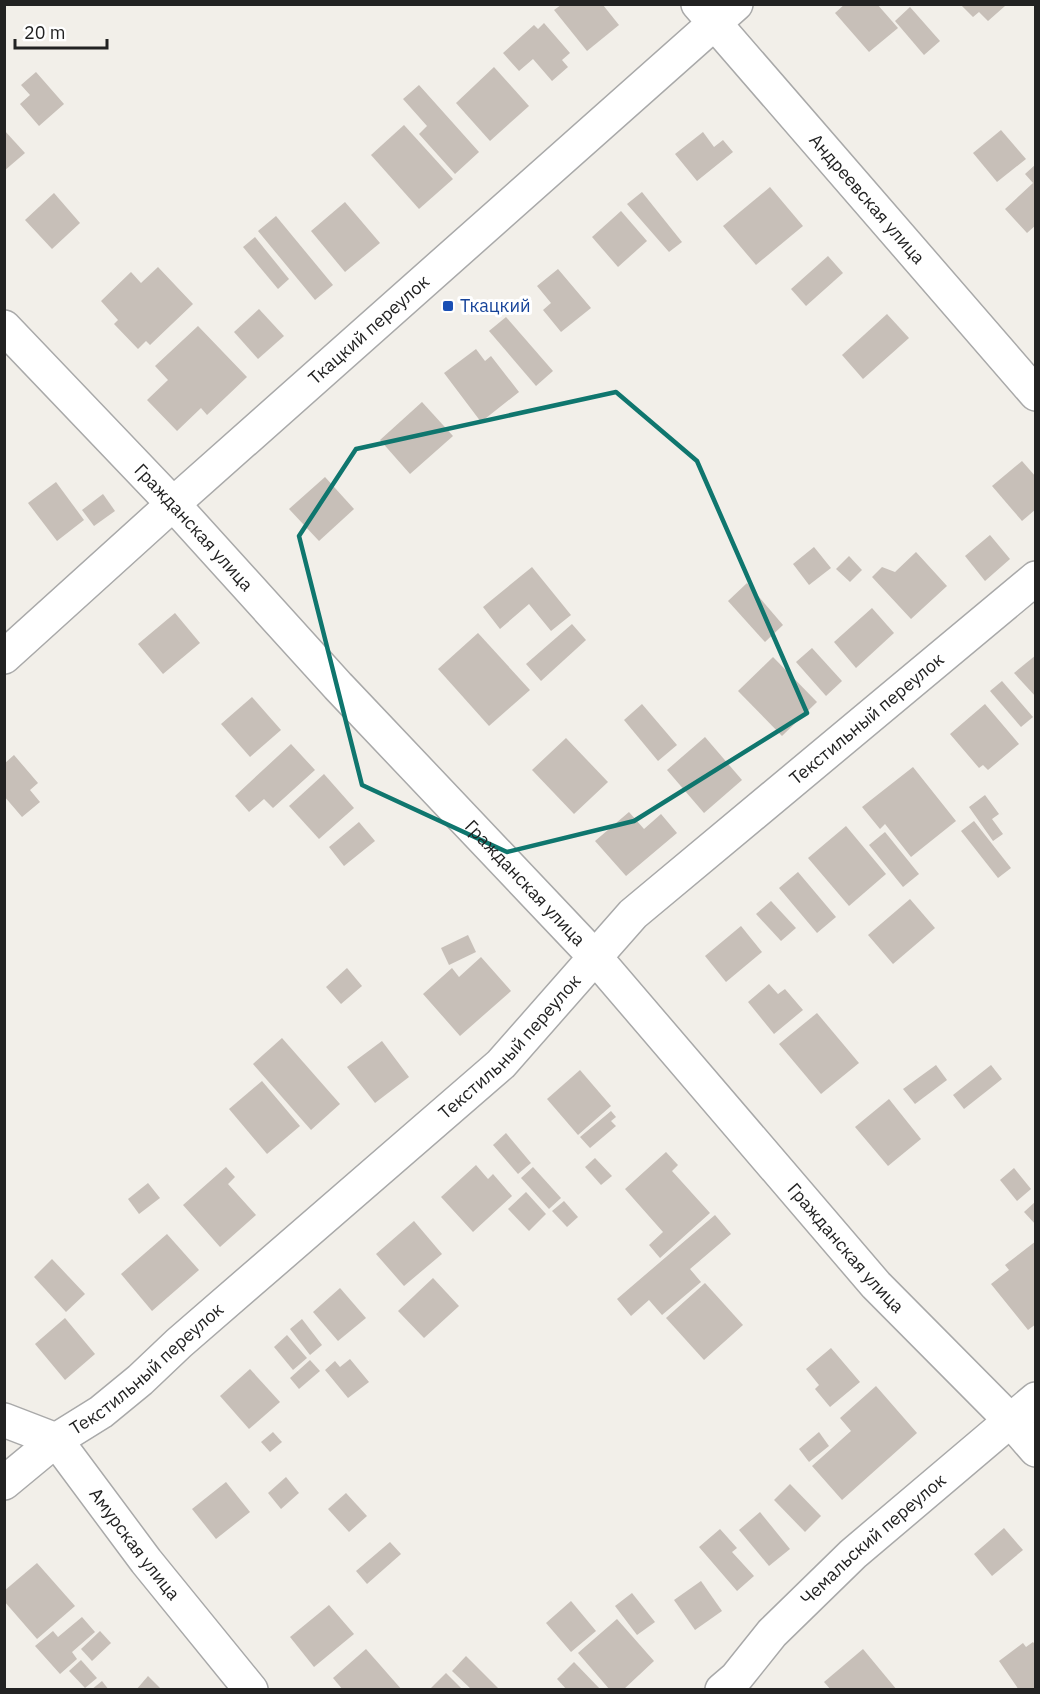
<svg xmlns="http://www.w3.org/2000/svg" width="1040" height="1694" font-family="'IBM Plex Sans',sans-serif">
<style>
.building{fill:#c7bfb8}
.lines{fill:none;stroke-linecap:round;stroke-linejoin:round}
.minor-casing{stroke:#a9a9a9;stroke-width:36}
.minor{stroke:#fff;stroke-width:33}
.marked{fill:none;stroke:#0f766e;stroke-width:4.5;stroke-linejoin:round}
.transit-dot{fill:#1a4fb4;stroke:#fff;stroke-width:2}
.labels{text-anchor:middle;stroke-width:6;stroke-linejoin:round;paint-order:stroke}
.street-label{font-size:18px;fill:#222;stroke:#fff}
.transit-label{font-size:18px;fill:#164399;stroke:#fff;text-anchor:start}
</style>
<rect width="100%" height="100%" fill="#f2efe9"/>
<g class="building">
<polygon points="845,4 877,4 898,28 869,52 835,13"/>
<polygon points="561,5 603,5 619,25 587,51 554,10"/>
<polygon points="961,5 1004,5 1005,6 988,21 979,12 973,17"/>
<polygon points="910,7 940,41 924,55 895,21"/>
<polygon points="544,23 570,53 562,60 568,67 552,81 533,59 519,71 503,53 534,25 538,29"/>
<polygon points="494,67 529,106 490,141 456,103"/>
<polygon points="36,72 64,104 39,126 20,104 30,95 21,85"/>
<polygon points="419,85 479,152 455,174 419,134 427,126 403,99"/>
<polygon points="404,125 453,179 419,209 371,155"/>
<polygon points="4,130 25,153 4,171"/>
<polygon points="1001,130 1026,159 997,182 973,153"/>
<polygon points="703,132 714,147 723,140 733,152 697,181 675,154"/>
<polygon points="1036,164 1036,225 1027,233 1005,209 1033,183 1025,174"/>
<polygon points="770,187 803,226 756,265 723,226"/>
<polygon points="642,192 682,242 669,252 627,204"/>
<polygon points="54,193 80,223 52,249 25,220"/>
<polygon points="345,202 380,243 345,272 311,231"/>
<polygon points="621,211 647,241 618,267 592,237"/>
<polygon points="276,216 333,285 315,300 258,231"/>
<polygon points="255,237 289,279 278,289 243,247"/>
<polygon points="828,256 843,273 806,306 791,289"/>
<polygon points="158,267 193,304 150,345 146,341 138,349 114,324 118,320 101,301 131,272 141,283"/>
<polygon points="558,269 591,308 561,332 543,310 551,303 537,286"/>
<polygon points="259,309 284,336 258,359 234,332"/>
<polygon points="887,314 909,338 863,379 842,355"/>
<polygon points="506,317 553,371 536,386 489,331"/>
<polygon points="198,326 247,377 207,415 201,408 177,431 147,400 168,380 155,366"/>
<polygon points="476,349 485,361 491,356 519,392 481,422 444,373"/>
<polygon points="422,402 453,436 410,474 380,440"/>
<polygon points="1022,461 1036,477 1036,509 1022,521 992,486"/>
<polygon points="325,477 354,509 319,541 289,509"/>
<polygon points="56,482 84,520 57,541 28,503"/>
<polygon points="103,494 115,511 94,526 82,510"/>
<polygon points="990,535 1010,559 985,581 965,556"/>
<polygon points="814,547 831,568 809,585 793,564"/>
<polygon points="916,552 947,586 911,619 872,577 882,567 895,572"/>
<polygon points="849,556 862,570 850,582 836,569"/>
<polygon points="532,567 571,615 551,631 529,604 500,629 483,607"/>
<polygon points="747,583 783,625 765,642 728,601"/>
<polygon points="872,608 894,633 856,668 834,642"/>
<polygon points="175,613 200,643 163,674 138,644"/>
<polygon points="572,624 586,640 541,681 526,664"/>
<polygon points="478,633 530,690 489,726 438,669"/>
<polygon points="812,648 842,681 826,696 796,662"/>
<polygon points="1036,655 1036,697 1014,673"/>
<polygon points="773,657 817,702 782,736 738,691"/>
<polygon points="1002,681 1033,717 1021,727 990,691"/>
<polygon points="252,697 281,730 250,757 221,724"/>
<polygon points="642,704 677,745 658,761 624,720"/>
<polygon points="985,704 1019,744 988,770 983,765 979,768 950,734"/>
<polygon points="705,737 742,780 704,813 667,770"/>
<polygon points="566,738 608,782 574,814 532,770"/>
<polygon points="291,744 315,770 273,808 264,799 249,812 235,796"/>
<polygon points="14,755 38,783 30,790 40,802 22,817 4,796 4,764"/>
<polygon points="913,767 956,821 911,857 885,824 880,829 862,807"/>
<polygon points="324,774 354,808 319,839 289,806"/>
<polygon points="985,795 999,814 992,819 1003,834 993,841 969,807"/>
<polygon points="629,812 644,829 661,814 677,833 626,876 595,841"/>
<polygon points="974,821 1011,868 998,878 961,831"/>
<polygon points="359,822 375,841 344,866 329,847"/>
<polygon points="846,826 886,874 849,906 808,858"/>
<polygon points="885,832 919,874 903,887 869,845"/>
<polygon points="798,872 836,917 817,933 779,888"/>
<polygon points="910,899 935,928 893,964 868,935"/>
<polygon points="771,901 796,928 781,941 756,914"/>
<polygon points="741,926 762,952 726,982 705,956"/>
<polygon points="468,935 476,952 449,965 441,948"/>
<polygon points="481,957 511,991 460,1036 423,994 452,968 459,977"/>
<polygon points="347,968 362,986 341,1004 326,987"/>
<polygon points="769,984 778,994 785,989 803,1010 774,1034 748,1002"/>
<polygon points="817,1013 859,1063 821,1094 779,1044"/>
<polygon points="282,1038 340,1104 311,1130 253,1064"/>
<polygon points="382,1041 409,1077 375,1103 347,1067"/>
<polygon points="936,1065 947,1080 915,1104 903,1089"/>
<polygon points="991,1065 1002,1079 964,1109 953,1095"/>
<polygon points="580,1070 611,1106 578,1135 547,1099"/>
<polygon points="262,1081 300,1126 267,1154 229,1109"/>
<polygon points="889,1099 921,1139 888,1166 855,1127"/>
<polygon points="611,1111 616,1117 611,1121 616,1126 590,1148 580,1137"/>
<polygon points="506,1133 531,1163 518,1174 493,1145"/>
<polygon points="666,1152 678,1165 672,1171 710,1213 660,1258 649,1245 663,1232 625,1189"/>
<polygon points="595,1158 612,1176 601,1185 585,1167"/>
<polygon points="476,1165 488,1179 493,1174 512,1196 473,1232 441,1197"/>
<polygon points="226,1167 235,1177 228,1184 256,1215 220,1247 183,1205"/>
<polygon points="533,1167 561,1198 549,1209 521,1178"/>
<polygon points="1014,1168 1031,1189 1017,1201 1000,1180"/>
<polygon points="148,1183 160,1198 139,1214 128,1199"/>
<polygon points="526,1192 546,1214 529,1231 508,1209"/>
<polygon points="564,1201 578,1217 567,1227 552,1211"/>
<polygon points="1036,1201 1036,1225 1024,1212"/>
<polygon points="715,1215 731,1234 690,1269 701,1282 662,1315 649,1300 631,1316 617,1299"/>
<polygon points="414,1221 442,1254 404,1286 376,1254"/>
<polygon points="167,1234 199,1270 152,1311 121,1274"/>
<polygon points="1036,1241 1036,1324 1028,1330 991,1284 1009,1270 1005,1265"/>
<polygon points="52,1259 85,1294 66,1312 34,1277"/>
<polygon points="433,1278 459,1306 424,1338 398,1311"/>
<polygon points="705,1283 743,1325 704,1360 666,1318"/>
<polygon points="340,1288 366,1318 338,1341 313,1312"/>
<polygon points="65,1318 95,1354 65,1380 35,1344"/>
<polygon points="302,1319 322,1345 310,1355 290,1329"/>
<polygon points="287,1335 307,1358 293,1370 274,1347"/>
<polygon points="831,1348 860,1382 830,1407 815,1389 819,1385 806,1369"/>
<polygon points="350,1359 369,1382 348,1398 325,1370 335,1361 340,1367"/>
<polygon points="310,1360 320,1371 299,1389 290,1378"/>
<polygon points="250,1369 280,1402 249,1429 220,1396"/>
<polygon points="876,1386 917,1433 842,1500 812,1466 851,1431 840,1418"/>
<polygon points="273,1432 282,1442 270,1452 261,1442"/>
<polygon points="819,1432 829,1446 809,1462 799,1449"/>
<polygon points="286,1477 299,1493 281,1509 268,1493"/>
<polygon points="226,1482 250,1512 216,1539 192,1509"/>
<polygon points="790,1484 821,1516 805,1532 774,1500"/>
<polygon points="346,1493 367,1516 349,1532 328,1509"/>
<polygon points="760,1512 790,1549 769,1566 739,1530"/>
<polygon points="1004,1528 1023,1550 992,1576 974,1554"/>
<polygon points="720,1529 737,1548 732,1552 754,1576 737,1591 699,1547"/>
<polygon points="390,1542 401,1554 367,1584 356,1571"/>
<polygon points="37,1563 75,1606 37,1639 4,1601 4,1591"/>
<polygon points="701,1581 722,1611 695,1630 674,1600"/>
<polygon points="632,1593 655,1622 637,1635 615,1606"/>
<polygon points="571,1601 596,1631 571,1652 546,1623"/>
<polygon points="329,1605 354,1634 314,1667 290,1637"/>
<polygon points="82,1617 95,1632 72,1652 77,1659 60,1674 35,1646 53,1631 58,1637"/>
<polygon points="617,1619 654,1661 623,1690 610,1690 578,1653"/>
<polygon points="100,1631 111,1643 92,1661 81,1649"/>
<polygon points="1033,1642 1036,1646 1036,1689 1019,1690 999,1661 1023,1643 1026,1647"/>
<polygon points="366,1649 402,1690 343,1690 333,1678"/>
<polygon points="863,1649 897,1690 831,1690 824,1682"/>
<polygon points="466,1656 500,1690 472,1690 452,1671"/>
<polygon points="81,1660 97,1678 85,1688 69,1671"/>
<polygon points="574,1662 601,1690 567,1690 557,1679"/>
<polygon points="446,1673 463,1690 429,1690"/>
<polygon points="148,1676 160,1688 159,1690 136,1690"/>
<polygon points="102,1681 109,1690 91,1690"/>
</g>
<g class="lines">
<defs>
<g id="minor">
<path id="s1" d="M698,4L1036,394"/>
<path id="s2" d="M4,327L173,504L338,686L595,957L876,1285L1010,1420L1036,1450"/>
<path id="s3" d="M4,657L173,504L736,4"/>
<path id="s4" d="M4,1420L56,1440L146,1561L251,1690"/>
<path id="s5" d="M4,1483L56,1440L101,1412L140,1380L179,1343L501,1064L633,914L1036,578"/>
<path id="s6" d="M722,1690L736,1678L772,1633L853,1554L1036,1399"/>
</g>
</defs>
<use href="#minor" class="minor-casing"/>
<use href="#minor" class="minor"/>
</g>
<path class="marked" d="M616,392L697,461L807,713L634,821L507,852L362,785L299,536L356,449Z"/>
<rect class="transit-dot" x="442" y="300" width="12" height="12" rx="3"/>
<g class="labels">
<g class="street-label">
<text dy="6" stroke="none"><textPath href="#s1" startOffset="258">Андреевская улица</textPath></text>
<text dy="6" stroke="none"><textPath href="#s3" startOffset="490">Ткацкий переулок</textPath></text>
<text dy="6" stroke="none"><textPath href="#s2" startOffset="276">Гражданская улица</textPath></text>
<text dy="6" stroke="none"><textPath href="#s5" startOffset="1155">Текстильный переулок</textPath></text>
<text dy="6" stroke="none"><textPath href="#s2" startOffset="762">Гражданская улица</textPath></text>
<text dy="6" stroke="none"><textPath href="#s5" startOffset="669">Текстильный переулок</textPath></text>
<text dy="6" stroke="none"><textPath href="#s2" startOffset="1248">Гражданская улица</textPath></text>
<text dy="6" stroke="none"><textPath href="#s5" startOffset="183">Текстильный переулок</textPath></text>
<text dy="6" stroke="none"><textPath href="#s6" startOffset="214">Чемальский переулок</textPath></text>
<text dy="6" stroke="none"><textPath href="#s4" startOffset="186">Амурская улица</textPath></text>
</g>
<g class="transit-label">
<text x="460" y="312">Ткацкий</text>
</g>
</g>
<rect width="1040" height="1694" fill="none" stroke="#222222" stroke-width="12"/>
<path d="M15 39v9h92v-9" fill="none" stroke="#222222" stroke-width="3"/>
<text x="24" y="39" font-size="18" fill="#222222" stroke="#ffffff" stroke-width="4.5" paint-order="stroke">20 m</text>
</svg>
